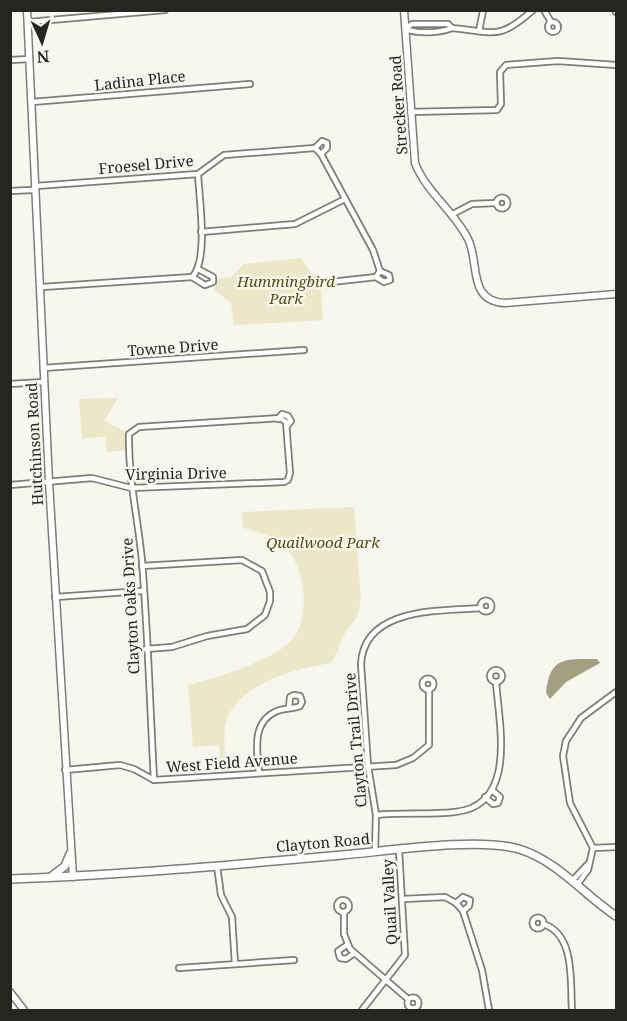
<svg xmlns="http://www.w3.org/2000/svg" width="627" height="1021" font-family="'Noto Serif',serif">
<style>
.green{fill:#ece7c6}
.water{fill:#a49f7e}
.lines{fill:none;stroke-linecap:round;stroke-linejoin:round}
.minor-casing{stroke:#7e7e78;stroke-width:8}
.tertiary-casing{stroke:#7e7e78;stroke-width:9}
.secondary-casing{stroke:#7e7e78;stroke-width:10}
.minor{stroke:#fff;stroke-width:4.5}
.tertiary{stroke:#fff;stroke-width:6}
.secondary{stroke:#fff;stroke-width:7}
.labels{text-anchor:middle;stroke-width:5;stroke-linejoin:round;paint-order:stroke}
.street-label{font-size:15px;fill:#252522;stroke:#f7f6ef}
.park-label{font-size:15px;font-style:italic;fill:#564d12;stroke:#f7f6ef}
</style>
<rect width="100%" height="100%" fill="#f7f6ef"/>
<g class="green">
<polygon points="301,258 312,274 320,277 323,320 234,325 231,303 214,289 217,279 231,277 244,264"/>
<polygon points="118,398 104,421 127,432 127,450 107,452 105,437 82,438 79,399"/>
<path d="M354,507L361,599L357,617L346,631L332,663C298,668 245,681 228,716C221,731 226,755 227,772H221L219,745L193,747L188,685C216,678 268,662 289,643C310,624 307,575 290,553C279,539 260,531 243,528L242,512Z"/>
</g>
<path class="water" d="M597,659L600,663L566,682L550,699L546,693C550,656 565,659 597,659Z"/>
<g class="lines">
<defs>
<g id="minor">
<polyline points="544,10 551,22"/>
<polyline points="615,10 616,12"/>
<polyline points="28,22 165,10"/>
<circle cx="553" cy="27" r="5"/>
<path d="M405,29L412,24H448L452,28C495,32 498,41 533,10"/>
<path d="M405,29C418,34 440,33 452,28"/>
<polyline points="479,31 483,11"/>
<polyline points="10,60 30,59"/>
<polyline points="32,102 250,84"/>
<polyline points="410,112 497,110 501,104 500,72 506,65 558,61 616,65"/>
<polyline points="315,148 321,154 373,250 380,271 376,277 331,282"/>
<polyline points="315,148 322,141 327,143 327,148 321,154"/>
<polyline points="10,191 32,190 36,186 198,174 224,155 315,148"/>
<circle cx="502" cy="203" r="5.5"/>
<polyline points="451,215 472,204 496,203"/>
<polyline points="201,232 295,224 345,199"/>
<polyline points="192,277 205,285 213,282 213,277 198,269"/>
<polyline points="376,277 384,282 390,280 389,275 380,271"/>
<path d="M42,287L192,277C209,261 199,197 198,174"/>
<polyline points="43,368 304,350"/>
<polyline points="10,384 44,382"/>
<polyline points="278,419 282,414 288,416 291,421 287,426"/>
<path d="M10,485L92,478L131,488L284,482L288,480L290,473L286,422L280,418L139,427L129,434C128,478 138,518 142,561C148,634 150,707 154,780"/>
<polyline points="142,566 242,560 262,571 270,592 270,601 265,615 247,629 207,636 172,647 146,649"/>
<polyline points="55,597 142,591"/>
<circle cx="486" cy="606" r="5.5"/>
<circle cx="496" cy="676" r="6"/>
<circle cx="428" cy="684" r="5.5"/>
<polyline points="65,770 120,765 134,769 154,780 396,765 413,758 429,745 429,690"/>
<path d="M259,773C257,751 251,722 277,711C285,708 293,709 300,706L302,702L300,696L294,695L290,697L289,708"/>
<polyline points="485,797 493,804 498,803 500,797 492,790"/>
<path d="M376,815C402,812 429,815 455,812C518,806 499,724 496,682"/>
<polyline points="593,848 616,847"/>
<path d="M375,852L376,815L368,766L361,664C364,607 440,611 481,608"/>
<polyline points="217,866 221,895 232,917 235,964"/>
<polyline points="572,881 588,864"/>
<polyline points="577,885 588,870 593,848 570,803 563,756 566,741 581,718 616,692"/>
<polyline points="403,899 445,897 456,903 463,911 482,970 489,1010"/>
<circle cx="343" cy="906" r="6"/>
<polyline points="456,903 463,897 470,900 469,906 463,911"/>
<polyline points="344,912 344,934 350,949 408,999"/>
<circle cx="538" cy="923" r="5.5"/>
<path d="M543,924C576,934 570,984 572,1010"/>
<polyline points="347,945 338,951 340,958 346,959 353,954"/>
<polyline points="179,968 294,960"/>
<circle cx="413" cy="1003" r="5.5"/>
<polyline points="362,1010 405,955 399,850"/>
</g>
<g id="tertiary">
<polyline points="27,10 49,482 73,877"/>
<path d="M404,10L415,163C426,192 454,211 468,239C480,263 467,301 505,303L616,294"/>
<polyline points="10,992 24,1010"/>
</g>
<g id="secondary">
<polyline points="52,876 65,866 70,854"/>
<path d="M10,879C121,875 232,865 342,855C388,851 477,837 519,849C558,861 584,895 616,916"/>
</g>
</defs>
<use href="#minor" class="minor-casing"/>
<use href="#tertiary" class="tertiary-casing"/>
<use href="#secondary" class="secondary-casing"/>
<use href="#minor" class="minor"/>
<use href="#tertiary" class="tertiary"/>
<use href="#secondary" class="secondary"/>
</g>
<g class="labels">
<g class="street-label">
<text transform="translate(140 81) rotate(-6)" y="5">Ladina Place</text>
<text transform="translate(399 105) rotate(-94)" y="5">Strecker Road</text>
<text transform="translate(146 165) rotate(-5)" y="5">Froesel Drive</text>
<text transform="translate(173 348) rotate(-4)" y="5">Towne Drive</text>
<text transform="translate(35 444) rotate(-93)" y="5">Hutchinson Road</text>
<text transform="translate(176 474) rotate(-1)" y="5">Virginia Drive</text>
<text transform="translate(131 606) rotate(-93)" y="5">Clayton Oaks Drive</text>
<text transform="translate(356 740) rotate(-95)" y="5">Clayton Trail Drive</text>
<text transform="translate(232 763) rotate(-4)" y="5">West Field Avenue</text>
<text transform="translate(323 843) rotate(-5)" y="5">Clayton Road</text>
<text transform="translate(390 902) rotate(-93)" y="5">Quail Valley</text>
</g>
<g class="park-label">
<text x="286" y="287">Hummingbird<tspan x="286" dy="17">Park</tspan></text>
<text x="323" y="548">Quailwood Park</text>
</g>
</g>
<rect width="627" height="1021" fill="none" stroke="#252522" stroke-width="24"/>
<g transform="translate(42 42) rotate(176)" stroke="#f7f6ef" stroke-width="4.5" paint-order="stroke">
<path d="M0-4.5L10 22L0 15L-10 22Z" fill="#252522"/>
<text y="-9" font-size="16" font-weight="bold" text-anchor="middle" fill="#252522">N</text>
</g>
</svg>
